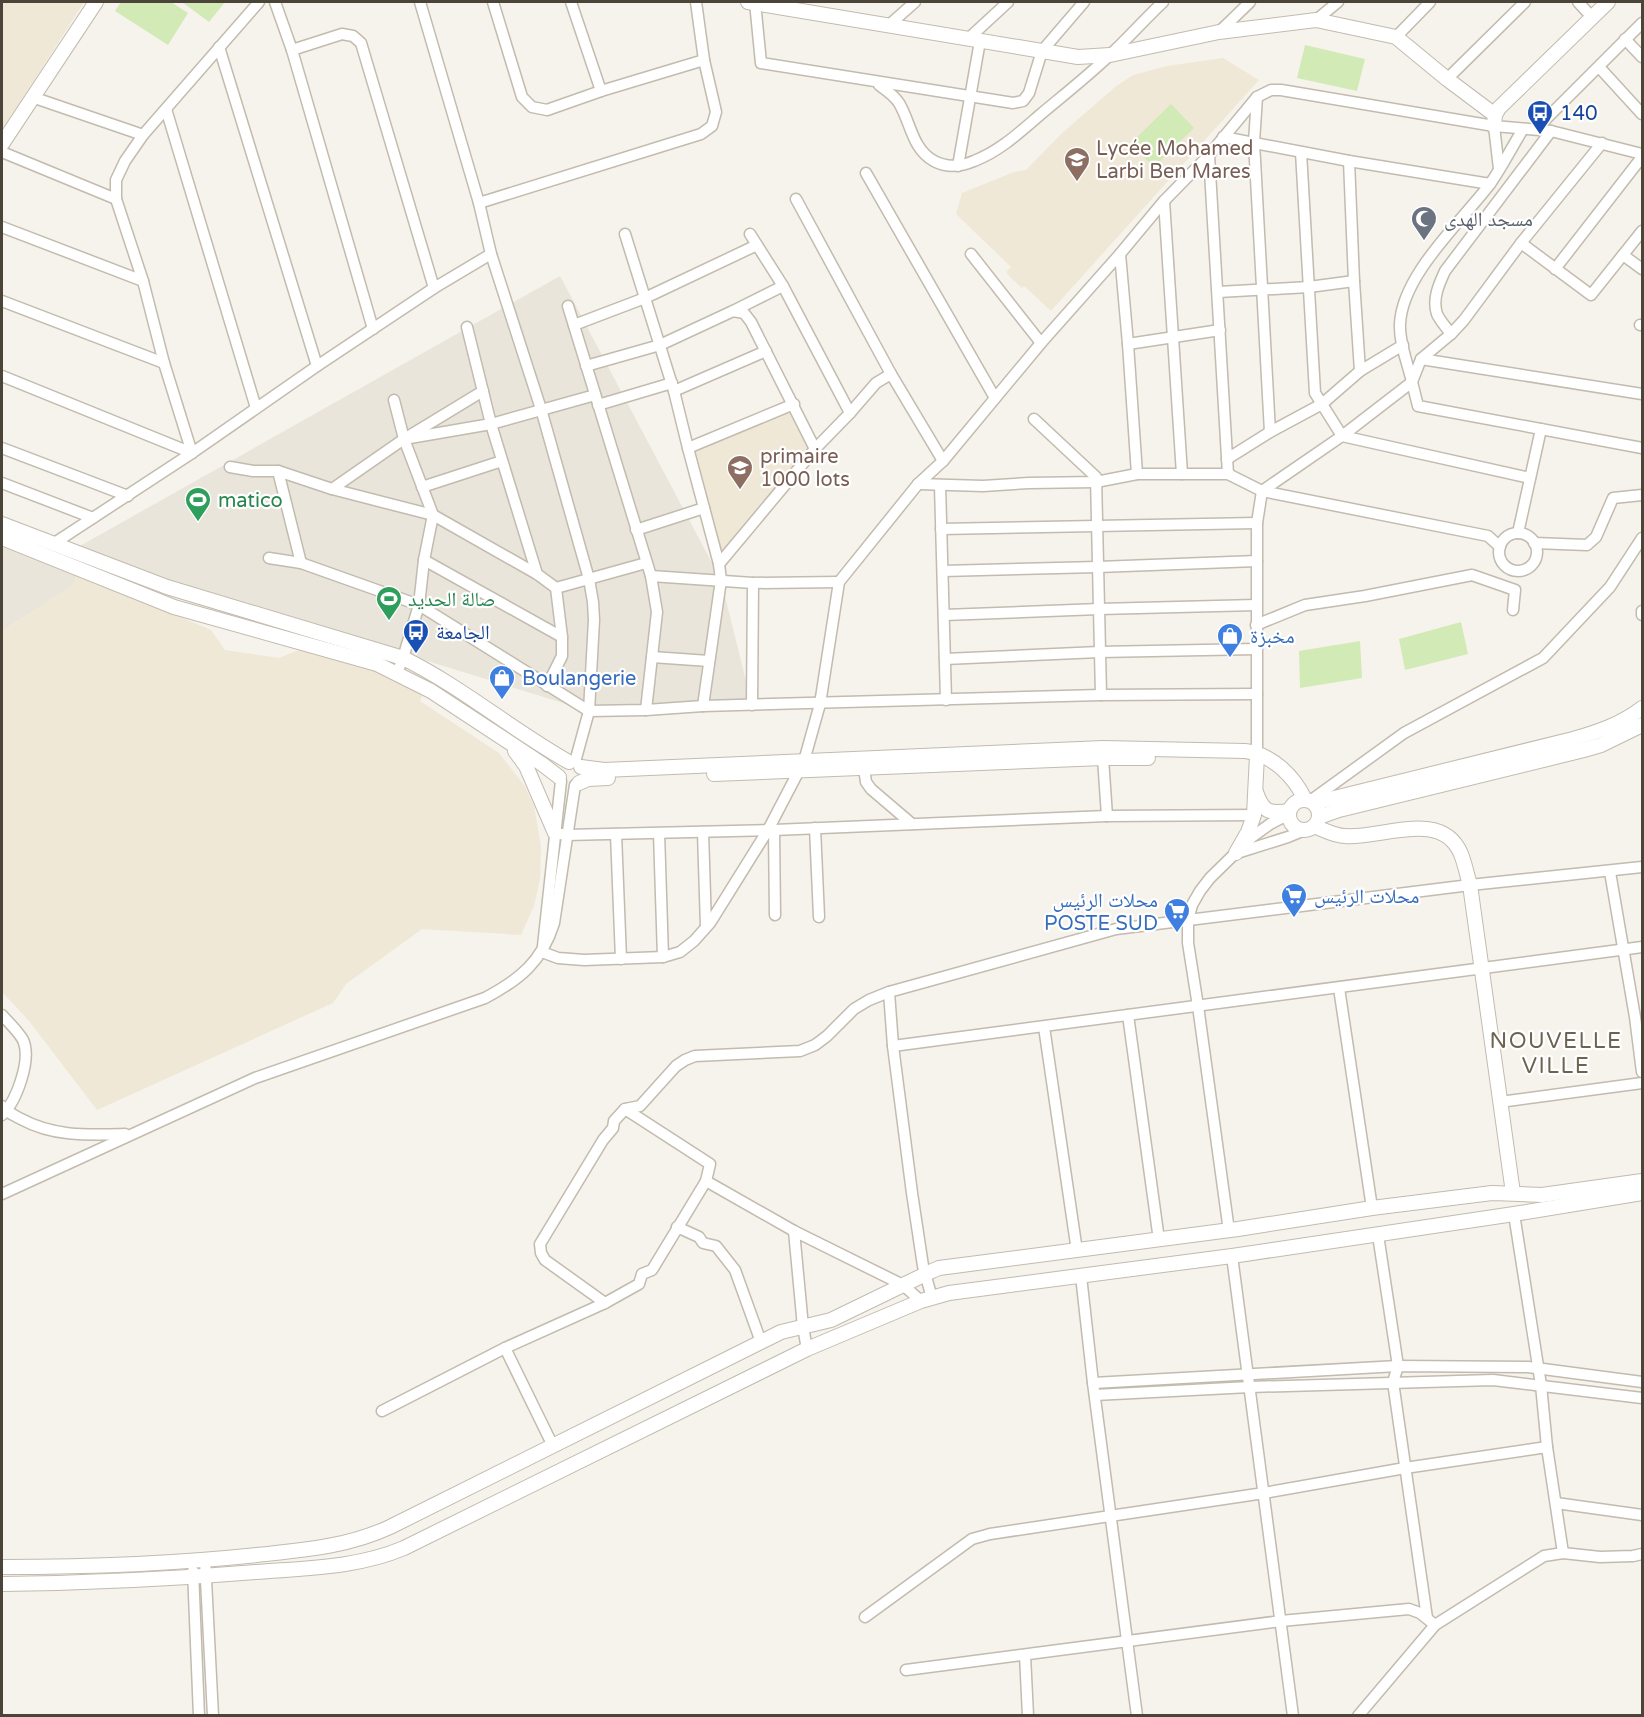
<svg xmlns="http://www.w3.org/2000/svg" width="1644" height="1717" font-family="'Varela Round','Noto Naskh Arabic',sans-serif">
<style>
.residential{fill:#eae5da}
.education{fill:#efe8d6}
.green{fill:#d2eab5}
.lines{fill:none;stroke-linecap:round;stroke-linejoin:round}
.minor-casing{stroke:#c2bbae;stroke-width:13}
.tertiary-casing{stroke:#c2bbae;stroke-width:16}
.minor{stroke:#fff;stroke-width:10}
.tertiary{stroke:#fff;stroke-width:14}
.labels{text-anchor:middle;stroke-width:4.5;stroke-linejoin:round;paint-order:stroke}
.transit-label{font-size:20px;fill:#164399;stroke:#fff;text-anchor:start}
.education-label{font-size:20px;fill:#785e54;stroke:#fff;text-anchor:start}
.worship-label{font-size:20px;fill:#5b616d;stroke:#fff;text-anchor:start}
.leisure-label{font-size:20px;fill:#27864d;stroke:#fff;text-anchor:start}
.shop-label{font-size:20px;fill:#366cbe;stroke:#fff;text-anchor:start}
.quarter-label{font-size:22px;letter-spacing:1.5px;fill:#6e6250;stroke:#fff}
</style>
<rect width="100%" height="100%" fill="#f6f3ec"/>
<g class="residential">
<polygon points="560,276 721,580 752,705 589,711 71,551"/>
<polygon points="2,545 77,573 74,585 2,631"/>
</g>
<g class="education">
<polygon points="2,2 84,2 2,131"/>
<polygon points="1223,58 1259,80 1051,311 1024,286 1022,288 1010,277 1006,272 1011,267 956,214 962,193 1014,172 1026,170 1061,134 1115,87 1133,75 1167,66"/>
<polygon points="794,404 815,449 719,564 688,448"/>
<polygon points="77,573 211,630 225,650 279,658 301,649 382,671 424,692 420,701 499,753 524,785 534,806 541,846 540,879 534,906 521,935 422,929 346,984 333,1003 97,1110 29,1021 2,992 2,631 74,585"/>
</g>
<g class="green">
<polygon points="121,2 171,2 188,13 168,45 115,11"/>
<polygon points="182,2 225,2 209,22"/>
<polygon points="1305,45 1365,59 1357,91 1297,78"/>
<polygon points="1171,104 1194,128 1154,167 1130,144"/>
<polygon points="1461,622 1468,654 1405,670 1399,639"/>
<polygon points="1360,641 1362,678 1300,688 1299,651"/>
</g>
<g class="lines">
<defs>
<g id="minor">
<polyline points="275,2 292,50 373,329"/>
<polyline points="420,2 479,203 491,254 541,409 589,579 593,602 594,620 589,711 575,762"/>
<polyline points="493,2 522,97 532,107 547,110 601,91 704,60"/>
<polyline points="571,2 601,91"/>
<polyline points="755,2 761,63 1013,103 1023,101 1029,93 1042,51 1084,2"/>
<polyline points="1578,2 1592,17"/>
<polyline points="1316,20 1338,2"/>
<polyline points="889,25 915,2"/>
<polyline points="1219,32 1250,2"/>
<polyline points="1396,37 1430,2"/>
<polyline points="968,39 1008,2"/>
<polyline points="1625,39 1642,57"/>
<polyline points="219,47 317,366"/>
<polyline points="292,50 342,34 353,36 361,43 434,288"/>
<polyline points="1599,67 1642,114"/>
<polyline points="1447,79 1525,2"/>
<path d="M879,85C886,90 894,95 899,103C911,123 912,149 934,161C947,168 960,167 974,161C1000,151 1020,132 1041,114C1065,94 1089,75 1111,54C1129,37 1145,19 1163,2"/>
<polyline points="32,97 143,135"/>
<polyline points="1257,97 1254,142 1270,432"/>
<polyline points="166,109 256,408"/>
<polyline points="1494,126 1499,169"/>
<polyline points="1536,129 1642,23"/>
<polyline points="1223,137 1349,161 1490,184"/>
<polyline points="1602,143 1521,243 1464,320 1451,334 1421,359 1412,382 1418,406 1642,448"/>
<polyline points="2,152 116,199"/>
<polyline points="1301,152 1315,393 1342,436 1530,478"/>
<polyline points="1209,155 1228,474"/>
<polyline points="1349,161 1354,281 1360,371"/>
<polyline points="958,166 980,41"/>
<polyline points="866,173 995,398"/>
<polyline points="796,199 891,374 943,461"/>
<polyline points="1164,201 1182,474"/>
<polyline points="479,203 701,134 712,126 716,112 704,60 696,2"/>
<polyline points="2,227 143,281"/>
<polyline points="625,234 674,391 688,448 719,564 721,580 703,706"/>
<polyline points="1521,243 1591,295 1642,231"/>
<polyline points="971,254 1041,343"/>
<polyline points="1120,254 1128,344 1137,474"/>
<polyline points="1623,255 1642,269"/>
<polyline points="1555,269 1642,157"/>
<polyline points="783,286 850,413"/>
<polyline points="1218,292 1309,287 1354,281"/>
<polyline points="2,301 164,363"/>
<polyline points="568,306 651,576 657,612 646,710"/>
<polyline points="733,311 783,286 750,234"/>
<polyline points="574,325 645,298 757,245"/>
<polyline points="1640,325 1642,325"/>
<polyline points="467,327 491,424 537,574"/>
<path d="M1451,334C1447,328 1440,321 1437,314C1432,299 1439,284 1445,271L1551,131"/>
<polyline points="1128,344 1220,330"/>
<polyline points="1421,359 1642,394"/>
<polyline points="586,366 660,345 733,311 744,313 751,322 815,449"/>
<polyline points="2,376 192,453"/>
<polyline points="674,391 766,351"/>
<polyline points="394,400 404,439 433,515 424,560 419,605 403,658 397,673"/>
<polyline points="598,405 672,383"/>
<polyline points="1034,419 1096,477 1101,695"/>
<polyline points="404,439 491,424 595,395"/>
<polyline points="2,448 128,496"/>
<polyline points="688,448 794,404"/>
<polyline points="192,453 164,363 143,281 116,199 116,180 125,161 143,135 259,2"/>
<polyline points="1227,459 1270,432 1322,404 1360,371 1403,345"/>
<polyline points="230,467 253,471 278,471 301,563"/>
<polyline points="278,471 332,489 433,515 537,574 556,588 562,637 562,656 547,686"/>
<polyline points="2,483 93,518"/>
<polyline points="918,484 983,486 1029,483 1096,482 1137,474 1228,474 1262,491 1488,536 1500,547"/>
<polyline points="940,485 946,700"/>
<polyline points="422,487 502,461"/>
<polyline points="332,489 404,439 483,391"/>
<polyline points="941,529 1257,523"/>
<polyline points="636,530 704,508"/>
<polyline points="1518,533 1541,429"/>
<circle cx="1518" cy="552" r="19"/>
<polyline points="1534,543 1587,545 1596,537 1613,498 1642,495"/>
<polyline points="53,544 192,453 317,366 434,288 491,254"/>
<polyline points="269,558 301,563 419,605 589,711 646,710 703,706 1101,695 1257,694"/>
<polyline points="424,560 562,637"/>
<polyline points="719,564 815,449 850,413 876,383 891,374"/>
<polyline points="943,571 1098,567 1257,561"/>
<polyline points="651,576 753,583 839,582"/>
<polyline points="556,588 646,563"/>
<polyline points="1642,611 1642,615"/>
<polyline points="944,615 1099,609 1256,605"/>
<polyline points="1256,625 1305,605 1365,596 1472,575 1515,590 1513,610"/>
<polyline points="652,657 709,661"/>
<polyline points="945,659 1099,652 1256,649"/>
<polyline points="752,705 753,583"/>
<path d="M1257,755V523L1262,491L1342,436L1412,382C1408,364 1399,343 1400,324C1402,275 1461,222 1490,184C1502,167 1512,147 1523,129"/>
<polyline points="1103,758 1107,816"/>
<polyline points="864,768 866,782 871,789 912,824"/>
<polyline points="1310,801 1404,733 1543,658 1610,587 1642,538"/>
<polyline points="815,828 819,917"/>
<polyline points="774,830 775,915"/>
<polyline points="703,832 706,927"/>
<polyline points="659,833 663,957"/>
<polyline points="561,834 566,835 774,830 1107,816 1254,815"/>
<polyline points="616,834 621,959"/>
<polyline points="1237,853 1288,837 1305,830"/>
<polyline points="1610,872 1635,1017 1642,1072"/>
<polyline points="543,946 561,781"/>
<polyline points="542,952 558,958 584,960 663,957 680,952 694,941 710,923 768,830 804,761 820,704 839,582 918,484 943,461 1041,343 1120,254 1164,201 1209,155 1257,97 1271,90 1281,90 1494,126 1551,131 1642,154"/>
<polyline points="1339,988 1372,1208"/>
<polyline points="889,992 893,1046 912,1193 923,1266 932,1298"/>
<path d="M2,1015C9,1023 18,1031 23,1040C32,1060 16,1102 2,1115"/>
<polyline points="1128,1015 1159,1240"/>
<polyline points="1044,1027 1077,1251"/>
<polyline points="893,1046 1642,947"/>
<polyline points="1500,1102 1642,1083"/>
<path d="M2,1106C7,1112 13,1115 21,1119C54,1137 89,1135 125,1134"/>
<polyline points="625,1109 710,1164 706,1181 794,1231 903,1285 921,1301"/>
<path d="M2,1194L255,1078L485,998C519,980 542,962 554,923L575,785"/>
<polyline points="1514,1214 1541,1385 1547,1447 1563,1553"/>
<polyline points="677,1227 699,1237 703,1243 716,1246 735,1270 761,1342"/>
<polyline points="794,1231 803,1327 807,1349"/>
<polyline points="1229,1231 1198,1006 1188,943 1188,920 1192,905 1200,891 1210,878 1252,837 1270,824 1289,814"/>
<polyline points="1378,1235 1398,1366 1393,1382 1427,1618"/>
<polyline points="1232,1256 1293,1716"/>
<polyline points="1081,1276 1093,1383 1137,1716"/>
<polyline points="605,1303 545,1260 541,1253 540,1244 603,1140 613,1128 614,1121 625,1109 640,1106 676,1066 685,1060 695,1056 800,1051 815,1045 827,1036 854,1009 869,1000 889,992 1116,929 1470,885 1642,867"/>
<polyline points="505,1348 553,1446"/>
<polyline points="1093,1383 1398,1366 1528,1367 1642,1382"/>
<polyline points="1095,1395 1250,1387 1493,1380 1642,1398"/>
<polyline points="382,1411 505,1348 605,1303 639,1284 642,1274 652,1270 706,1181"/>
<polyline points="1556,1503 1642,1515"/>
<polyline points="205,1560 213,1716"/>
<polyline points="193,1571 199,1716"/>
<polyline points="865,1617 972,1539 990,1534 1264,1493 1405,1468 1547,1447"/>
<polyline points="1025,1655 1028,1716"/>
<polyline points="906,1670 1281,1621 1409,1609 1420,1613 1435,1625"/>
<polyline points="1358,1716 1435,1625 1544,1556 1563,1553 1600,1557 1633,1556 1642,1554"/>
</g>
<g id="tertiary">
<polyline points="748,2 1078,57 1110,55 1219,32 1316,20 1396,37 1447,79 1495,115"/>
<polyline points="1494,126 1495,115 1499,108 1608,2"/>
<polyline points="2,144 96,2"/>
<path d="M2,524L167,587L403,658C462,687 512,730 569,762"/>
<polyline points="2,538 174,607 377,664 431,691 542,764 559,777"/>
<polyline points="515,751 526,766 555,833"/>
<path d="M581,767L604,770L1103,748L1245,751C1272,754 1295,777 1305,800"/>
<polyline points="714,774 1103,758 1148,758"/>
<polyline points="579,783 588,779 608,778"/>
<path d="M1256,792C1263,812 1269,814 1289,811"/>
<circle cx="1304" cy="815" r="15"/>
<path d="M1314,803L1573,739C1598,732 1621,724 1642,708"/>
<polyline points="1319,817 1339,810 1584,750 1601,745 1642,725"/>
<path d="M1314,826C1324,830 1335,836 1345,836C1381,839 1442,808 1461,854C1465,864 1467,875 1470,885L1513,1193"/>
<polyline points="1236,853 1248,832 1254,815 1257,755"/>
<path d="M2,1567C87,1567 172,1564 257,1555C303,1550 347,1547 390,1527L781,1332L831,1320L932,1271L939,1268L1238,1229L1372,1208L1492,1193L1542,1195L1642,1181"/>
<path d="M2,1584C87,1583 172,1579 256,1572C306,1568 357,1568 404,1548L807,1349L921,1301L949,1293L1232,1256L1514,1214L1642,1193"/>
</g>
</defs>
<use href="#minor" class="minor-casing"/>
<use href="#tertiary" class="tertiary-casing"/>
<use href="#minor" class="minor"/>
<use href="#tertiary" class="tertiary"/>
</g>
<defs>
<symbol id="bus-pin" viewBox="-11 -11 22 30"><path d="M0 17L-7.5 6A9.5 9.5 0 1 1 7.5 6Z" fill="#1a4fb4" stroke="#fff"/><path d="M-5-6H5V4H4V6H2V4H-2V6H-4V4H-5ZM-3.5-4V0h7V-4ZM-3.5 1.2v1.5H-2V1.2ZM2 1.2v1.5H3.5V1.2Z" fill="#fff"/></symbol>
<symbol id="school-pin" viewBox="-11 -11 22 30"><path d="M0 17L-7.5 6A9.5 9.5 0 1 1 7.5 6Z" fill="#8d6e63" stroke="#fff"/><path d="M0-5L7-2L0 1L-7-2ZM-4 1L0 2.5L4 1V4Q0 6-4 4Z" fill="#fff"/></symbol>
<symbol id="mosque-pin" viewBox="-11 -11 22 30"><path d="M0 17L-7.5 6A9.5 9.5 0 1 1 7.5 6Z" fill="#6b7280" stroke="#fff"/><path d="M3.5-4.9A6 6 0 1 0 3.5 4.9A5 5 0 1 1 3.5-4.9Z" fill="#fff"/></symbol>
<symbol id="stadium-pin" viewBox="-11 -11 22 30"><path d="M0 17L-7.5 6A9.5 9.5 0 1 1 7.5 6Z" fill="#2e9e5b" stroke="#fff"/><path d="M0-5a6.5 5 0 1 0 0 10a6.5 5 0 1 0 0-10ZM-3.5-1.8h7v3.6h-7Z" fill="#fff"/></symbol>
<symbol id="shop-pin" viewBox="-11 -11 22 30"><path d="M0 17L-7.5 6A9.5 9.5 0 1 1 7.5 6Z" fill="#3f7fe0" stroke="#fff"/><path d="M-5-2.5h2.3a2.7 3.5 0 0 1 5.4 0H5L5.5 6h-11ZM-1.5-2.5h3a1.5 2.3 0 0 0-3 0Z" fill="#fff"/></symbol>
<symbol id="supermarket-pin" viewBox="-11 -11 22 30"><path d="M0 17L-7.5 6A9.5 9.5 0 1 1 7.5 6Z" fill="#3f7fe0" stroke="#fff"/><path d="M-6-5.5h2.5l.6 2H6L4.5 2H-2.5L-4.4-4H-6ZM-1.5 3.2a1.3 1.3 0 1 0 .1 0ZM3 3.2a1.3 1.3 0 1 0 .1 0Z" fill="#fff"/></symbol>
</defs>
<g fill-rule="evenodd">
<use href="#bus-pin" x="1525" y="98" width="30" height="40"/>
<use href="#school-pin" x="1062" y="145" width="30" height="40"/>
<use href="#mosque-pin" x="1409" y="204" width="30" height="40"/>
<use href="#school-pin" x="725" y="453" width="30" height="40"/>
<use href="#stadium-pin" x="183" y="485" width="30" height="40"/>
<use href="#stadium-pin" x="374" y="584" width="30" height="40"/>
<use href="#bus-pin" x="401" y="617" width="30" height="40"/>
<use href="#shop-pin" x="1215" y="621" width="30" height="40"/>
<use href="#shop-pin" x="487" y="663" width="30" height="40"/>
<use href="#supermarket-pin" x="1279" y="881" width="30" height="40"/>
<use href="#supermarket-pin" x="1162" y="896" width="30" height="40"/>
</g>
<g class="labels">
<g class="transit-label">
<text x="1560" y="120">140</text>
<text x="436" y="639">الجامعة</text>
</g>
<g class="education-label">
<text x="1096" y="155">Lycée Mohamed<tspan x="1096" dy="23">Larbi Ben Mares</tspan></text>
<text x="760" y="463">primaire<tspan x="760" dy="23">1000 lots</tspan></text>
</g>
<g class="worship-label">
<text x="1444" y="226">مسجد الهدى</text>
</g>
<g class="leisure-label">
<text x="218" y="507">matico</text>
<text x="408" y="606">صالة الحديد</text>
</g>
<g class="shop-label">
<text x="1250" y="643">مخبزة</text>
<text x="522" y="685">Boulangerie</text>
<text x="1314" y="903">محلات الرئيس</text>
<text x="1158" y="907" text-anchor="end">محلات الرئيس<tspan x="1158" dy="23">POSTE SUD</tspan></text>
</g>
<g class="quarter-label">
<text x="1556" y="1048">NOUVELLE<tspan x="1556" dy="25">VILLE</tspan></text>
</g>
</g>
<rect width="1644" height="1717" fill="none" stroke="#4b4439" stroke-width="6"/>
</svg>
